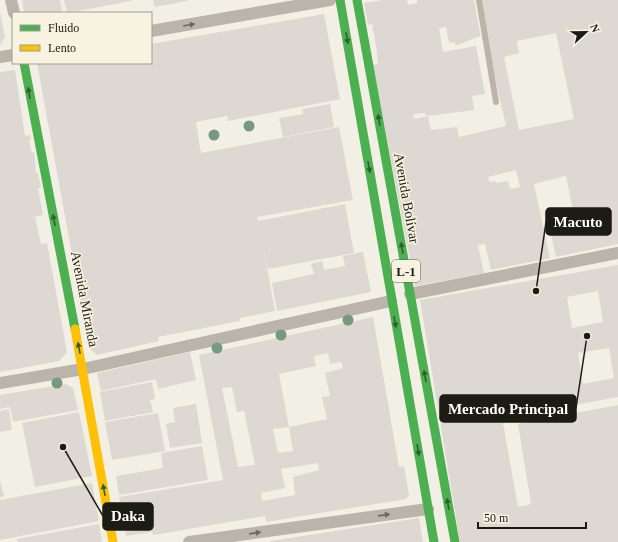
<svg xmlns="http://www.w3.org/2000/svg" width="618" height="542" font-family="'Times New Roman',serif">
<style>
.building{fill:#ddd8d1;fill-rule:evenodd}
.lines{fill:none;stroke-linecap:round;stroke-linejoin:round}
.lane{stroke:#bbb4aa;stroke-width:6}
.street{stroke:#bbb4aa;stroke-width:12}
.fast{stroke:#4caf50;stroke-width:9}
.slow{stroke:#ffc107;stroke-width:9}
.tree{fill:#789981}
.oneway{fill:#6c685f}
.oneway2{fill:#325e2f}
.labels{text-anchor:middle;stroke-width:3;stroke-linejoin:round;paint-order:stroke}
.shield{fill:#f7f3e0;stroke:#5e5c51;stroke-width:1}
.shield-label{font-size:13px;font-weight:bold;fill:#1c1b14}
.street-label{font-size:14px;fill:#1c1b14;stroke:#f7f3e0}
.leader{fill:none;stroke:#1c1b14;stroke-width:1.5}
.callout-dot{fill:#1c1b14;stroke:#f7f3e0;stroke-width:1.5}
.callout{fill:#1c1b14;stroke:#1c1b14;stroke-width:1.5}
.callout-label{font-size:15px;text-anchor:middle;font-weight:bold;fill:#fff}
</style>
<rect width="100%" height="100%" fill="#f2f0e5"/>
<g class="building">
<polygon points="22,0 60,0 62,13 24,13"/>
<polygon points="64,0 131,0 131,1 67,13"/>
<polygon points="153,0 187,0 187,1 155,7"/>
<path d="M383,0H407L408,5L417,3V0H474L480,33V36L455,46V42L449,43L446,27L439,28L443,52L476,46L485,94L472,96L474,110L428,116L431,130L457,127L459,137L506,126L488,48L480,0H618V244L556,257L548,221L574,215L566,176L534,184L550,258L491,270L485,244L478,245L484,273L415,286L373,65L378,64L376,45L372,24L368,25L364,3ZM556,33L574,119L519,130L504,57L519,53L517,41ZM423,113L428,116L414,119L413,114ZM516,170L520,187L510,189L508,181L496,183L495,181L490,182L488,177Z"/>
<polygon points="0,12 5,37 0,45"/>
<polygon points="324,14 340,99 228,121 227,116 196,122 201,153 339,127 353,200 257,217 258,221 345,204 354,253 268,269 263,246 275,311 240,318 240,321 158,337 159,341 97,355 89,348 37,63 151,63 151,44"/>
<polygon points="15,70 25,136 30,135 31,140 29,140 32,153 34,152 36,173 38,173 41,188 38,188 43,215 35,217 41,244 47,243 67,352 59,361 0,372 0,72"/>
<polygon points="330,104 334,127 283,137 279,118 303,114 302,109"/>
<polygon points="363,252 371,292 277,311 272,283 314,274 311,264 322,261 324,270 345,266 343,256"/>
<path d="M618,265V397L502,418L518,507L531,504L518,424L618,405V542H460L420,300ZM598,291L603,322L572,328L567,297ZM609,348L614,378L583,384L578,353Z"/>
<path d="M373,317L399,467L404,466L409,495L406,499L266,522L265,516L153,535L152,532L126,536L119,497L223,480L199,355ZM328,353L330,364L341,362L343,368L325,373L330,396L322,397L327,419L289,427L293,451L278,453L273,429L289,427L279,374L316,366L314,356ZM232,387L237,412L244,411L255,465L238,467L222,388ZM318,463L319,470L293,477L295,495L262,501L261,493L285,488L281,469Z"/>
<polygon points="190,352 196,380 158,389 156,379 101,391 97,373"/>
<polygon points="152,382 155,399 150,400 153,412 105,421 100,392"/>
<polygon points="66,384 73,388 78,410 13,422 10,407 0,409 0,395"/>
<polygon points="196,404 202,443 170,448 166,424 175,422 173,408"/>
<polygon points="9,409 12,430 0,432 0,411"/>
<polygon points="79,412 92,476 35,487 22,423"/>
<polygon points="158,413 165,451 112,460 105,422"/>
<polygon points="202,446 208,480 119,495 116,476 163,468 161,453"/>
<polygon points="0,481 4,496 0,497"/>
<polygon points="92,483 99,521 0,540 0,500"/>
<polygon points="419,518 423,542 270,542 270,541"/>
<polygon points="99,524 102,542 18,542 17,539"/>
</g>
<g class="lines">
<polyline class="lane" points="479,0 496,102"/>
<g class="street">
<polyline points="11,0 14,13"/>
<polyline points="151,31 330,0"/>
<polyline points="0,57 13,55"/>
<polyline points="410,294 618,253"/>
<polyline points="0,383 83,369 391,301"/>
<polyline points="189,542 428,509"/>
</g>
<g class="fast">
<polyline points="340,0 434,542"/>
<polyline points="357,0 455,542"/>
<polyline points="24,63 75,329"/>
</g>
<polyline class="slow" points="75,329 113,542"/>
</g>
<g class="tree">
<circle cx="249" cy="126" r="5.5"/>
<circle cx="214" cy="135" r="5.5"/>
<circle cx="348" cy="320" r="5.5"/>
<circle cx="281" cy="335" r="5.5"/>
<circle cx="217" cy="348" r="5.5"/>
<circle cx="57" cy="383" r="5.5"/>
</g>
<defs><path id="oneway-solid" d="M-6-.8H1V-3.2L6.5 0L1 3.2V.8H-6Z"/></defs>
<g class="oneway">
<use href="#oneway-solid" transform="translate(189 25) rotate(-10)"/>
<use href="#oneway-solid" transform="translate(384 515) rotate(-8)"/>
<use href="#oneway-solid" transform="translate(255 533) rotate(-8)"/>
</g>
<g class="oneway2">
<use href="#oneway-solid" transform="translate(347 38) rotate(80)"/>
<use href="#oneway-solid" transform="translate(29 93) rotate(-101)"/>
<use href="#oneway-solid" transform="translate(379 120) rotate(-100)"/>
<use href="#oneway-solid" transform="translate(369 167) rotate(80)"/>
<use href="#oneway-solid" transform="translate(54 220) rotate(-101)"/>
<use href="#oneway-solid" transform="translate(402 248) rotate(-100)"/>
<use href="#oneway-solid" transform="translate(395 322) rotate(80)"/>
<use href="#oneway-solid" transform="translate(79 348) rotate(-101)"/>
<use href="#oneway-solid" transform="translate(425 376) rotate(-100)"/>
<use href="#oneway-solid" transform="translate(418 450) rotate(80)"/>
<use href="#oneway-solid" transform="translate(104 490) rotate(-100)"/>
<use href="#oneway-solid" transform="translate(448 504) rotate(-100)"/>
</g>
<g class="labels">
<rect class="shield" x="392" y="260" width="28" height="22" rx="3"/>
<g class="shield-label">
<text x="406" y="276">L-1</text>
</g>
<g class="street-label">
<text transform="translate(407 198) rotate(80)" y="5">Avenida Bolívar</text>
<text transform="translate(85 299) rotate(79)" y="5">Avenida Miranda</text>
</g>
</g>
<path class="leader" d="M536 291L546 222M587 336L576 408M63 447L103 516"/>
<g class="callout-dot">
<circle cx="536" cy="291" r="4"/>
<circle cx="587" cy="336" r="4"/>
<circle cx="63" cy="447" r="4"/>
</g>
<g class="callout">
<rect x="546" y="208" width="65" height="27" rx="4"/>
<rect x="440" y="395" width="136" height="27" rx="4"/>
<rect x="103" y="503" width="50" height="27" rx="4"/>
</g>
<g class="callout-label">
<text x="578" y="227">Macuto</text>
<text x="508" y="414">Mercado Principal</text>
<text x="128" y="521">Daka</text>
</g>
<rect x="12" y="12" width="140" height="52" fill="#f7f3e0" stroke="#9f9d8e"/>
<rect x="20" y="25" width="20" height="6" fill="#4caf50" stroke="#9f9d8e"/>
<text x="48" y="32" font-size="12" fill="#1c1b14">Fluido</text>
<rect x="20" y="45" width="20" height="6" fill="#ffc107" stroke="#9f9d8e"/>
<text x="48" y="52" font-size="12" fill="#1c1b14">Lento</text>
<g transform="translate(586 32) rotate(68)" stroke="#f7f3e0" stroke-width="3" paint-order="stroke">
<path d="M0-3L7 15L0 10L-7 15Z" fill="#1c1b14"/>
<text y="-6" font-size="11" font-weight="bold" text-anchor="middle" fill="#1c1b14">N</text>
</g>
<path d="M478 522v6h108v-6" fill="none" stroke="#1c1b14" stroke-width="2"/>
<text x="484" y="522" font-size="12" fill="#1c1b14" stroke="#f7f3e0" stroke-width="3" paint-order="stroke">50 m</text>
</svg>
